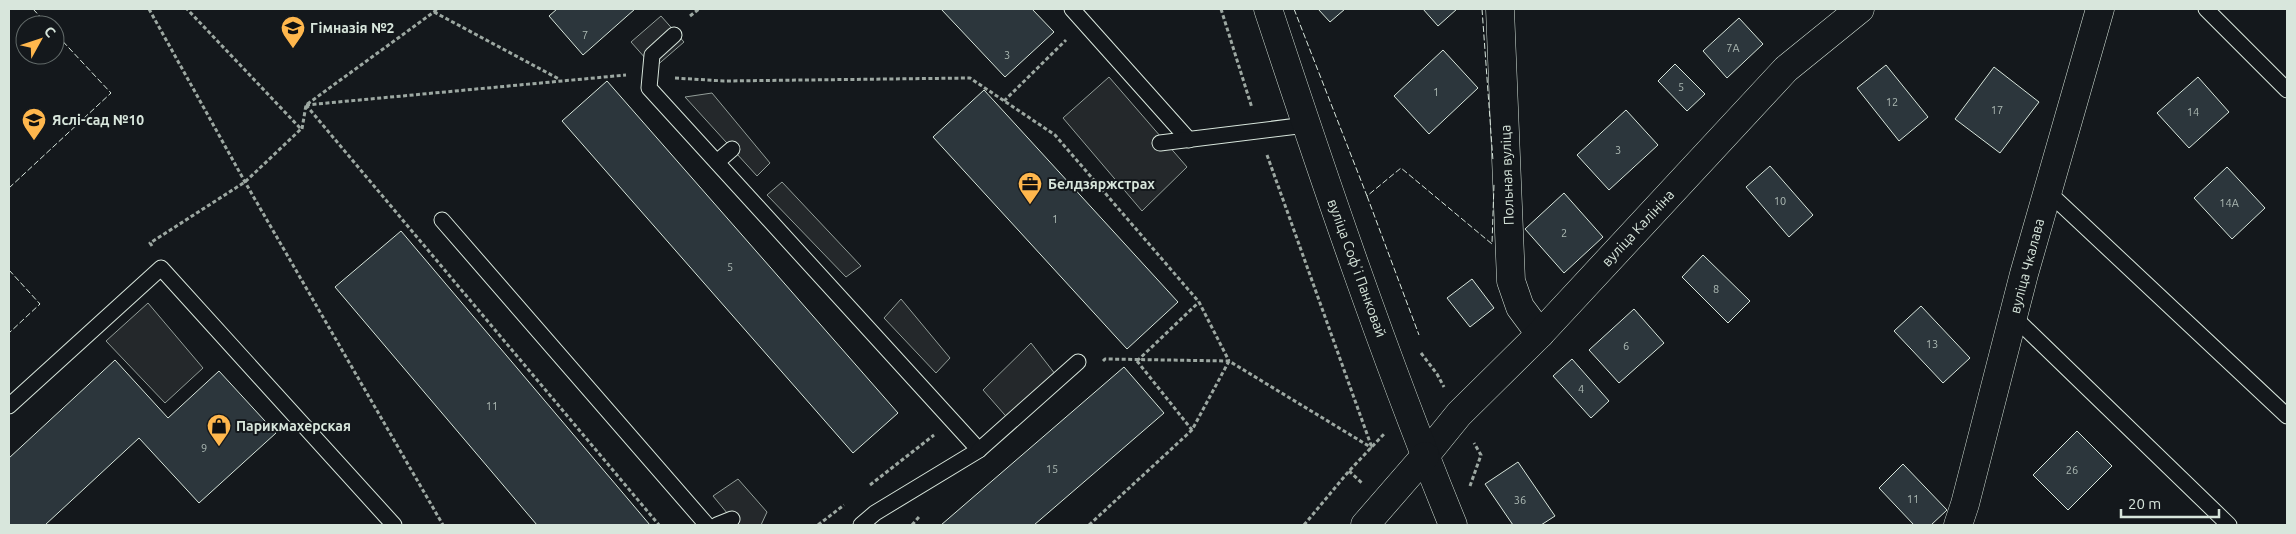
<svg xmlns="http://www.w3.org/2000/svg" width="2296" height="534" font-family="Ubuntu,sans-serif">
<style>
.parking{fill:#24282b;stroke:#939e99}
.building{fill:#2c363c;stroke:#d8e6dc}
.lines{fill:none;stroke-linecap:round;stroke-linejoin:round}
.lane-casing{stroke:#d8e6dc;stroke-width:17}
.street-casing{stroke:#d8e6dc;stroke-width:29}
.secondary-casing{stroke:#d8e6dc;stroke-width:29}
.path{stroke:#9da8a2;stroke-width:3;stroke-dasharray:4 2.5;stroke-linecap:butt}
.lane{stroke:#14181c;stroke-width:15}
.street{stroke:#14181c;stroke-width:28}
.secondary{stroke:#14181c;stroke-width:28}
.fence{stroke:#d8e6dc;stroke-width:1;stroke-dasharray:6 2.5;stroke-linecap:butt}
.labels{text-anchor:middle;stroke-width:4;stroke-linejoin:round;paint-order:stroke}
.number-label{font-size:11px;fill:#adbab4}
.poi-label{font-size:14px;font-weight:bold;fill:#d8e6dc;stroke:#14181c;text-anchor:start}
.street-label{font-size:14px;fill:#d8e6dc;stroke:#14181c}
</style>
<rect width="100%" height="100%" fill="#14181c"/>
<g class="parking">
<polygon points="661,16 684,42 654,68 631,42"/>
<polygon points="1109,77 1187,167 1142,211 1063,118"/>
<polygon points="712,93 770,163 757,176 685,97"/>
<polygon points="782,182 861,266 846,277 767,195"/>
<polygon points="901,299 950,358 936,373 884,318"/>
<polygon points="148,303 203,368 165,403 106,341"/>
<polygon points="1031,343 1059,379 1011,422 983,390"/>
<polygon points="738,479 767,512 761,525 737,525 713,496"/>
</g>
<g class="building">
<polygon points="557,9 635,9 583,55 549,16"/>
<polygon points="941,9 1032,9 1054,32 1005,77"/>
<polygon points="1318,9 1345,9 1330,22"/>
<polygon points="1423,9 1457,9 1438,26"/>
<polygon points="1739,18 1763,44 1727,78 1703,51"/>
<polygon points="1443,50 1478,88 1429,134 1394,96"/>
<polygon points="1675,64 1705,94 1687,111 1658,81"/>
<polygon points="1886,65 1928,117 1899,141 1857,88"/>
<polygon points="1994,67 2039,102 2000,153 1955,119"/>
<polygon points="2198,77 2229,112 2189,148 2157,113"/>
<polygon points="607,81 898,413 853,453 562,121"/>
<polygon points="984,90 1178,302 1127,349 933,137"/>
<polygon points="1626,110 1658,145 1609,190 1577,155"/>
<polygon points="1770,166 1813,215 1789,237 1746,187"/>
<polygon points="2227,167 2265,208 2232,239 2194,198"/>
<polygon points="1564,193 1603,237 1564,273 1525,229"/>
<polygon points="401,231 650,525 537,525 335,287"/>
<polygon points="1703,255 1750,301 1728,323 1682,277"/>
<polygon points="1472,279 1494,308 1470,327 1447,298"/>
<polygon points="1921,306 1970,358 1943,383 1894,331"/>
<polygon points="1634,309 1664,343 1619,383 1589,350"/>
<polygon points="1572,359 1609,401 1591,418 1553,376"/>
<polygon points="115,360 168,418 219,371 276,433 199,503 139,438 45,525 9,525 9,458"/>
<polygon points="1124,367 1164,413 1034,525 941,525"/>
<polygon points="2077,431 2112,466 2068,510 2033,475"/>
<polygon points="1518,462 1555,516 1541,525 1513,525 1485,484"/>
<polygon points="1903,464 1947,510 1931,525 1914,525 1879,488"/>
</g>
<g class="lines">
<defs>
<g id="lane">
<polyline points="1072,9 1189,140"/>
<polyline points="2206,9 2287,90"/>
<polyline points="674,35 652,55 649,88 979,450 875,513 861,525"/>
<polyline points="1160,143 1306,125"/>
<polyline points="717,162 732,149"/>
<polyline points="2047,191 2287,416"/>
<polyline points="442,220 707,525"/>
<polyline points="2013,316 2229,525"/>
<polyline points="9,406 161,268 394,525"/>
<polyline points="979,450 1078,362"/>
<polyline points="717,525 732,519"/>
</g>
<g id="street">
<polyline points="1500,9 1511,281 1520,307 1540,334"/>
<polyline points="1425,456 1459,414 1540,334 1786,69 1860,9"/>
<polyline points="1958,525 1965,504 2024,274 2100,9"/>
</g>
<g id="secondary">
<path d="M1268,9C1325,182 1384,356 1453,525"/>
<polyline points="1365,525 1425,456"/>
</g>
</defs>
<use href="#lane" class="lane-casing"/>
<use href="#street" class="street-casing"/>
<use href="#secondary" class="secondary-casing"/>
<g class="path">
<polyline points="149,9 245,182 443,525"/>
<polyline points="1221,9 1252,108"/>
<polyline points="434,12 559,79"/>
<polyline points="690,16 699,9"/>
<polyline points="675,78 724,81 970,78 1055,135 1199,302 1229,361"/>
<polyline points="1004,101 1066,40"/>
<polyline points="306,105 626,75"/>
<polyline points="306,105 659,525"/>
<polyline points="302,129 306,105 438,9"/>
<polyline points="1267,155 1372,448"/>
<polyline points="152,246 150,243 245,182 301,129 187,9"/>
<polyline points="1421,353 1437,374 1444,387"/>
<polyline points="1103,361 1105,359 1229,361 1372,448"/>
<polyline points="1137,361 1192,430"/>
<polyline points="1137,361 1199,302"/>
<polyline points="1349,471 1362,483"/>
<polyline points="870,485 934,435"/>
<polyline points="1470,486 1481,455 1474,443"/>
<polyline points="818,525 844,505"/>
<polyline points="912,525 919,517"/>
<polyline points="1089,525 1192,430 1229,361"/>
<polyline points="1304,525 1349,471 1384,434"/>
</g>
<use href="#lane" class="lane"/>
<use href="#street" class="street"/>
<use href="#secondary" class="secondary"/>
<g class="fence">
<polyline points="33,9 48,25"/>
<polyline points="1294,9 1367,196 1401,168 1492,244 1494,184"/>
<polyline points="1482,9 1493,161"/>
<polyline points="9,188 111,93 55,33"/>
<polyline points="1367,196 1419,335"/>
<polyline points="9,270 40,304 9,333"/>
</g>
</g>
<defs>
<symbol id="school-pin" viewBox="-11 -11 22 30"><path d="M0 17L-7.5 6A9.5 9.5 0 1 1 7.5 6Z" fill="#ffb74d" stroke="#14181c"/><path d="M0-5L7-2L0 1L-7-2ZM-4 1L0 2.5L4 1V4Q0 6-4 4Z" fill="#111"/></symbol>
<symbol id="office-pin" viewBox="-11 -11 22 30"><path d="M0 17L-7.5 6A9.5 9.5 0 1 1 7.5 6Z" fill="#ffb74d" stroke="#14181c"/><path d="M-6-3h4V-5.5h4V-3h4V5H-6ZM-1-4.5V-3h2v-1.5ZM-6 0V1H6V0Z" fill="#111"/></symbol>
<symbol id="shop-pin" viewBox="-11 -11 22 30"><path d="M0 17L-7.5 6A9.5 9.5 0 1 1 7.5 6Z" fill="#ffb74d" stroke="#14181c"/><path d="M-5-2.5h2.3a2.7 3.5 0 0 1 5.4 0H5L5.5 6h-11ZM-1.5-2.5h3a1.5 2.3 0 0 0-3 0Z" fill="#111"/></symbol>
</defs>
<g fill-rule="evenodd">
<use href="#school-pin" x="279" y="14" width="28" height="38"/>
<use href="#school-pin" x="20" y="106" width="28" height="38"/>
<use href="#office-pin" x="1016" y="170" width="28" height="38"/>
<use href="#shop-pin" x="205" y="412" width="28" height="38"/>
</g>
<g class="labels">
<g class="number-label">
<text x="585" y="39">7</text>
<text x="1733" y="52">7А</text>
<text x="1007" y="59">3</text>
<text x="1681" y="91">5</text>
<text x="1436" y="96">1</text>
<text x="1892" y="106">12</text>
<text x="1997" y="114">17</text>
<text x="2193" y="116">14</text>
<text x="1618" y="154">3</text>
<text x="1780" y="205">10</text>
<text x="2229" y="207">14А</text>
<text x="1055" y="223">1</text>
<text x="1564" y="237">2</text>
<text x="730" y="271">5</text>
<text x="1716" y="293">8</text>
<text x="1932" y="348">13</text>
<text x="1626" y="350">6</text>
<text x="1581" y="393">4</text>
<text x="492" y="410">11</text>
<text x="204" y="452">9</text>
<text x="1052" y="473">15</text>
<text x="2072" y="474">26</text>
<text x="1913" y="503">11</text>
<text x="1520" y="504">36</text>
</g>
<g class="poi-label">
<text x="310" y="33">Гімназія №2</text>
<text x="52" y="125">Яслі-сад №10</text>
<text x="1048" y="189">Белдзяржстрах</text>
<text x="236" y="431">Парикмахерская</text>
</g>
<g class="street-label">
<text transform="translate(1507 175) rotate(-92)" y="5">Польная вуліца</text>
<text transform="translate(1638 228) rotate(-47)" y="5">вуліца Калініна</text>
<text transform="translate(2027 266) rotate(-75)" y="5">вуліца Чкалава</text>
<text transform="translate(1357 268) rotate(70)" y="5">вуліца Софʼі Панковай</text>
</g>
</g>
<rect width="2296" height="534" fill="none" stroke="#d8e6dc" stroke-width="20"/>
<g transform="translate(40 40) rotate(50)"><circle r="24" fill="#14181c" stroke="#626a69"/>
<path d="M0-4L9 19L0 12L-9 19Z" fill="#ffb74d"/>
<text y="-8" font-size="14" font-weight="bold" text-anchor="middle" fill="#d8e6dc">С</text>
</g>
<path d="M2121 509v8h98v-8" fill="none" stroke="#d8e6dc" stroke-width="2.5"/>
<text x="2128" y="509" font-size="15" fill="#d8e6dc" stroke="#14181c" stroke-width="4" paint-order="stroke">20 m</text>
</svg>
